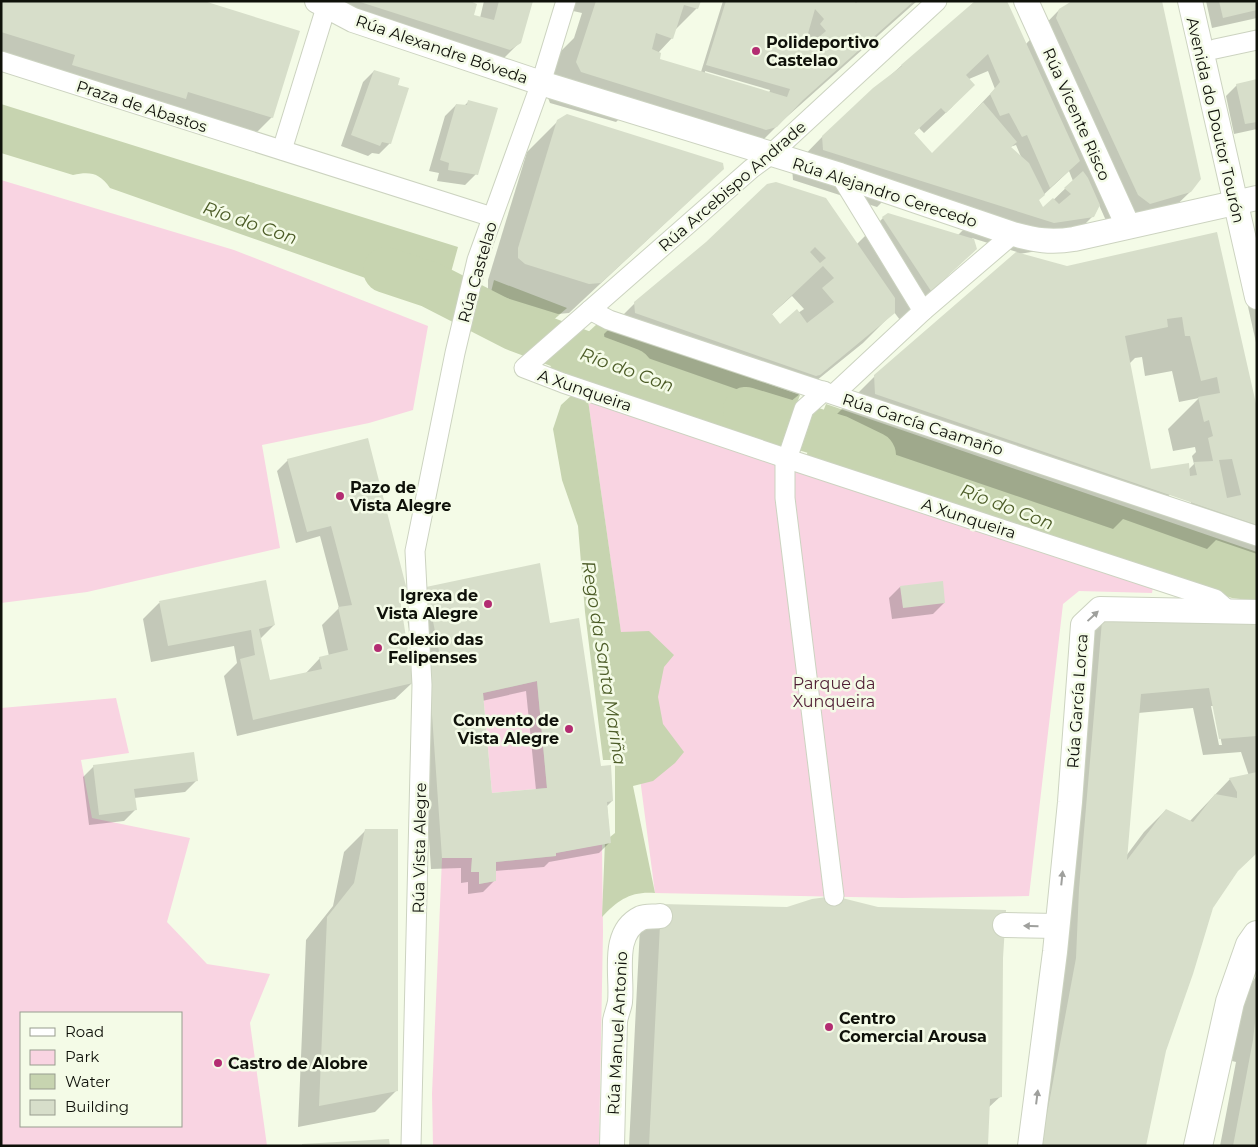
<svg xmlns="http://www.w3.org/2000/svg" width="1258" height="1147" font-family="Montserrat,sans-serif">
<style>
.green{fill:#f9d4e2;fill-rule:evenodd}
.water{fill:#c7d4b0}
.shadow{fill:#0003;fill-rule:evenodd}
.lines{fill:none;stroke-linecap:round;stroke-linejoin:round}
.river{stroke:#c7d4b0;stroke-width:46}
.building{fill:#d7deca;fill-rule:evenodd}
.pedestrian-casing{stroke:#ccd3c0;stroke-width:21}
.minor-casing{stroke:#ccd3c0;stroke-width:26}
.primary-casing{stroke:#ccd3c0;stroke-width:30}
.pedestrian{stroke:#fff;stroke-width:19}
.minor{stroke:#fff;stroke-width:24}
.primary{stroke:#fff;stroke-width:28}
.oneway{fill:#9fa09d}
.poi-dot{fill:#b32d72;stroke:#f4fbe7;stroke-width:2}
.labels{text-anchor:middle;stroke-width:5;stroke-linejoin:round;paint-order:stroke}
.poi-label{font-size:16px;font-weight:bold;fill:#0f110a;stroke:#f4fbe7;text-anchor:start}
.street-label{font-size:16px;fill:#0f110a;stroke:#f4fbe7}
.park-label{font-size:16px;fill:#4f1d34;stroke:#f4fbe7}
.water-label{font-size:18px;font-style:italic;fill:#4c5c27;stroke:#f4fbe7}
</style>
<rect width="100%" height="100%" fill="#f4fbe7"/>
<g class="green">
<polygon points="1,180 234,250 428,326 413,410 369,423 262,445 280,548 87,592 1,603"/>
<polygon points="588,400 1154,581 1152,593 1079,591 1063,604 1029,896 902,898 655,893 621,633"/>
<polygon points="537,681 547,788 492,793 483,693"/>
<path d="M116,698L129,753L81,760L92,818L190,838L167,922L207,964L270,974L250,1023L267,1146H1V708ZM21,1013H181V1126H21Z"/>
<polygon points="602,844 603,932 599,1146 433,1146 432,1094 442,858 472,858 471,872 479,872 479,884 495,881 496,862 556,856 556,853"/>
</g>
<g class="water">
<path d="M1,104L458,247L442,305L110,188C100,173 90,171 73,175L1,153Z"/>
<polygon points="494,280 567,308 517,352 484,320"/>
<polygon points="597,324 800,395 780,448 548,369"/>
<path d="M572,395L588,400L621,632L649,631L674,655L664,667L658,697L663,724L684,752L675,763L653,781L633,786L655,893C631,891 618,900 602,917L605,841L615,833V760H603L585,612L578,526L562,480L553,429L561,405Z"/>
<polygon points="826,404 1257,552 1257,601 1232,598 805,459"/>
</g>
<g class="shadow">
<polygon points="1,1 272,117 250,139 1,60"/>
<polygon points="345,1 466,1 472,19 480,18 484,1 532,1 520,42 498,64 337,16"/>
<path d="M576,1H699L697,8L674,31L672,38L658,53L656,64L701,72L723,1H917L781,122L760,143L630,108L616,122L550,103L546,93L560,52L574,38L582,13L573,11ZM705,71L770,90L769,93L705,74Z"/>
<polygon points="1206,1 1257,1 1257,18 1212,28"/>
<path d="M1059,10L1191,191L1159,222L1108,225L1099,205L1093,216L1062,247L1019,254L1067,267L1216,233L1257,413V554L1216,540L1207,549L1123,519L1113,529L835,434L834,417L875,376L1017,252L972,238L976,249L900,320L894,312L863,343L785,406L605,343L604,334L635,303L707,243L857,244L883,218L958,235L968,225L892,192L877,207L793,180L792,168L822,137L902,65L1025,45ZM988,71L995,89L932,155L913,134L919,128L924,133L952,107L969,79ZM1016,145L1022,159L1010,147ZM1069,171L1073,181L1043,210L1038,200ZM792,296L804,309L780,325L771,315ZM1142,357L1145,376L1172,371L1179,402L1199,398L1168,429L1173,451L1195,447L1196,452L1192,456L1194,464L1188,470H1150L1129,364L1135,358ZM1170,493L1191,501V504L1169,496Z"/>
<polygon points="374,71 390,143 379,154 372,153 368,156 341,146 363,82"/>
<polygon points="1257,80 1257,129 1234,134 1226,96 1237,85"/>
<polygon points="469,101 476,174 465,185 437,181 439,173 429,171 445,116 456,105 464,106"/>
<polygon points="558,121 722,168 691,199 569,313 558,314 494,294 488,289 488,280 527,152"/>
<polygon points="1257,239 1257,347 1238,262 1242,254"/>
<polygon points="288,460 406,590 399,597 412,683 395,699 237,736 224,676 237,663 234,646 151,662 143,619 159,603 274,625 260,639 269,681 305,674 320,658 329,656 322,625 339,608 320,536 296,543 277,471"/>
<polygon points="900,587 944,603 933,614 892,619 889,598"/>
<path d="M427,588L549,625L612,801L607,806L610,842L599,853L549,862L544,867L495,871L494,881L483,892L468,894V882L461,883V868L431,869L418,673L405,609ZM526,691L536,790L491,794L482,701Z"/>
<path d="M1103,622L1257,624V852L1236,872L1212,907L1165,1051L1024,1146L1081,643ZM1211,706H1214L1222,745H1219ZM1193,708L1203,755L1241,752L1249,776L1230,779L1190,821L1166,810L1144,832L1126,856L1138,713Z"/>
<polygon points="94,766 196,781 185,792 134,798 135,810 124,821 89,825 83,777"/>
<polygon points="366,830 397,1090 375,1112 298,1127 306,940 333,906 344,852"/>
<polygon points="662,905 1002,958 1001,1096 988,1108 986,1144 985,1146 629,1146 640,927"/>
<polygon points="1257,975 1257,1146 1220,1146 1236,1062 1232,1061 1235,1027 1249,987"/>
</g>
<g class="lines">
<g class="river">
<polyline points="386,270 431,285 515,328 630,371"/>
<polyline points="746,410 838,438 873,455"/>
</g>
</g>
<g class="building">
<polygon points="1,1 204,1 300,31 273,118 188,92 186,99 72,65 75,55 1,32"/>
<polygon points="357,1 470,1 477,4 474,15 494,20 499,1 533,1 521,43 510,50"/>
<path d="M596,1H701L698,9L684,5L673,39L656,33L652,49L661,53L660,59L787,97L790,89L706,65L726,1H854L856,3L858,1H914L803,100L777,127L766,130L581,72L576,62ZM815,9L824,19L820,24L826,31L813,42L807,37Z"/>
<polygon points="975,1 1007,1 1080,161 1050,188 1027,135 1022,137 1009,113 1000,116 990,94 1000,82 988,54 966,75 975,85 946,113 941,108 914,133 932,153 983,102 1017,142 1011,147 1029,163 1045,195 1039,200 1043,207 1053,198 1059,204 1071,194 1064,188 1083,171 1088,178 1100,205 1094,217 1054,223 823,150 822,136 873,88 902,66 901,65"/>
<polygon points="1072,1 1162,1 1201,179 1191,192 1150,204 1138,195 1056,18 1059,9"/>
<polygon points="1219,1 1257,1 1257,10 1223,18"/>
<polygon points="374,70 400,78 398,85 409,88 391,144 382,142 380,146 351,135"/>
<polygon points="1257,79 1257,122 1245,124 1236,84"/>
<polygon points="468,100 498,108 478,175 448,170 449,163 440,160 456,104 467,105"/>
<polygon points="567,114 723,163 724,169 601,283 589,284 525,264 518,258 518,248 557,120"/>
<path d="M776,182L826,198L895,298V313L820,375L816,376L635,313L634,302L706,242L767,184ZM815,247L826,258L820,263L810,252ZM823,266L834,278L822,288L834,302L807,323L797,309L780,324L772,314Z"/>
<polygon points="888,213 974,239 977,249 931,291 882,217"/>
<path d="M1217,232L1257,408V525L875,394L874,375L1016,252L1067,266ZM1182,317L1185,336H1190L1201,381L1217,377L1220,393L1198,397L1204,422L1209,420L1213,436L1208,438L1213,461L1194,462L1197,475L1190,476L1189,463L1151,469L1125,336L1168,327L1167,319ZM1232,459L1241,495L1227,498L1219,460Z"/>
<polygon points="368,438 407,590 399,592 413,683 253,720 240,659 255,655 251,630 168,646 159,601 266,580 275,625 259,629 270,680 322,669 319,657 348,650 338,607 352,605 331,526 307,532 287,459"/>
<path d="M540,563L550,623L579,618L601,766L611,765L613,801L607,802L611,843L556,853V856L496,862V881L479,884V872H471L472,858H442L428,657L440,656L426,587ZM537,681L547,788L492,793L483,693Z"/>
<polygon points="943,581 945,603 903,608 900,586"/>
<polygon points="1102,621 1257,623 1257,736 1219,739 1209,688 1141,694 1127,860 1166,809 1193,822 1215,794 1237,798 1237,792 1229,778 1257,772 1257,853 1238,871 1213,908 1193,974 1166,1051 1146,1146 1041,1146 1076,958 1079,889"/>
<polygon points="194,752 198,781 134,789 137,810 99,815 93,765"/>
<polygon points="365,829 398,829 398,1091 319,1106 327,917 354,883"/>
<polygon points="834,896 878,907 1006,910 1003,958 1002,1097 990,1099 988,1145 649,1146 661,904 787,907 812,899"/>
<polygon points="1256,1014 1257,1146 1233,1146 1253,1040"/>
<polygon points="389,1139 390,1146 302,1146 302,1144"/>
</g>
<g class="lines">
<defs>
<g id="pedestrian">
<polyline points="937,1 770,155 751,169 524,368 563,383 788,459 1215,599 1231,613"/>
<polyline points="1215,49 1257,40"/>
<polyline points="1,61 492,217"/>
<polyline points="282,150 328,1"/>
<polyline points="840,175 923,311"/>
<polyline points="590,310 609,320 1257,536"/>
<polyline points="824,391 804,409 785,465 785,498 834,896"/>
<polyline points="834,394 923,311 1013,234"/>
<polyline points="411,1146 422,685 415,551 455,353 477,260 541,83 566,1"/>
</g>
<g id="minor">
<path d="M317,1L353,20L541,83L840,175L1013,234C1036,240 1050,243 1074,239L1257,198"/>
<polyline points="1026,1 1128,226"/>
<polyline points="1190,1 1257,297"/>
<polyline points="1005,925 1057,926"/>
<path d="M612,1146L615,1021C616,1015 619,1008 620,1002C623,976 610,933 641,918C646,916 655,917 660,916"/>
<polyline points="1030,1146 1055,952 1070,802 1083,625 1100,609 1257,612"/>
</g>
<polyline id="primary" points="1198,1146 1230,1002 1250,945 1257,935"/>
</defs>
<use href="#pedestrian" class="pedestrian-casing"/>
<use href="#minor" class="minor-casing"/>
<use href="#primary" class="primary-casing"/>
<use href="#pedestrian" class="pedestrian"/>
<use href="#minor" class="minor"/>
<use href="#primary" class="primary"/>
</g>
<defs><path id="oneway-solid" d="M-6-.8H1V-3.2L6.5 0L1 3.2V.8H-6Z" transform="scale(1.25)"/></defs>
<g class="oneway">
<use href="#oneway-solid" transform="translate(1093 616) rotate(-43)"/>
<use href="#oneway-solid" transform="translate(1062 878) rotate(-84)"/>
<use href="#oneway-solid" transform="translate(1031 926) rotate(-178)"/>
<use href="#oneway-solid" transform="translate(1037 1097) rotate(-83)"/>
</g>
<g class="poi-dot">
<circle cx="756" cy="51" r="5"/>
<circle cx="340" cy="496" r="5"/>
<circle cx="488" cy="604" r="5"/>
<circle cx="378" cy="648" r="5"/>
<circle cx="569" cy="729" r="5"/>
<circle cx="829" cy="1027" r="5"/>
<circle cx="218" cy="1063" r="5"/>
</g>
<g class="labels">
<g class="poi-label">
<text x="766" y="48">Polideportivo<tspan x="766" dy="18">Castelao</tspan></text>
<text x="350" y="493">Pazo de<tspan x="350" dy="18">Vista Alegre</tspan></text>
<text x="478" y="601" text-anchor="end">Igrexa de<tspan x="478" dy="18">Vista Alegre</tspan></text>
<text x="388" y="645">Colexio das<tspan x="388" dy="18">Felipenses</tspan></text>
<text x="559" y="726" text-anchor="end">Convento de<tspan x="559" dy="18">Vista Alegre</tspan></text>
<text x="839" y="1024">Centro<tspan x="839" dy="18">Comercial Arousa</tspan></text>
<text x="228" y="1069">Castro de Alobre</text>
</g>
<g class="street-label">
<text transform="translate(442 49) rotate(19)" y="6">Rúa Alexandre Bóveda</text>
<text transform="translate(142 106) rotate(18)" y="6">Praza de Abastos</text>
<text transform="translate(1077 114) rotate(66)" y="6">Rúa Vicente Risco</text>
<text transform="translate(1216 120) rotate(77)" y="6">Avenida do Doutor Tourón</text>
<text transform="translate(732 186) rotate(-41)" y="6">Rúa Arcebispo Andrade</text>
<text transform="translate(885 192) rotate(18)" y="6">Rúa Alejandro Cerecedo</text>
<text transform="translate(477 272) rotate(-74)" y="6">Rúa Castelao</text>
<text transform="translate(585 390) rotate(19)" y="6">A Xunqueira</text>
<text transform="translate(923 424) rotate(18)" y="6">Rúa García Caamaño</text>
<text transform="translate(969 518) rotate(18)" y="6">A Xunqueira</text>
<text transform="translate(1077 701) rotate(-86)" y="6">Rúa García Lorca</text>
<text transform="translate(419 848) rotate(-89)" y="6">Rúa Vista Alegre</text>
<text transform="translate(617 1033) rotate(-87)" y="6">Rúa Manuel Antonio</text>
</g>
<g class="park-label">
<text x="834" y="689">Parque da<tspan x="834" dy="18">Xunqueira</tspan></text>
</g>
<g class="water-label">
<text transform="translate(250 223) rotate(19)" y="6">Río do Con</text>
<text transform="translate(627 370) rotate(20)" y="6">Río do Con</text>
<text transform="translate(1007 507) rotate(21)" y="6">Río do Con</text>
<text transform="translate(604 663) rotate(81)" y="6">Rego da Santa Mariña</text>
</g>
</g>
<rect width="1258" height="1147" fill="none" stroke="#0f110a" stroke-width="5"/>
<rect x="20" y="1012" width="162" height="115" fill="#f4fbe7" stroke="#989d8f"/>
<rect x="30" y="1028" width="25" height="8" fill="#ffffff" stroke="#989d8f"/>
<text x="65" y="1037" font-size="15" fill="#0f110a">Road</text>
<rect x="30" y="1050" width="25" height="15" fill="#f9d4e2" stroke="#989d8f"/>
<text x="65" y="1062" font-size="15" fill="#0f110a">Park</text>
<rect x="30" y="1074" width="25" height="15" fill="#c7d4b0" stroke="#989d8f"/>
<text x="65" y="1087" font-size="15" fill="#0f110a">Water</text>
<rect x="30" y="1100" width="25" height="15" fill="#d7deca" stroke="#989d8f"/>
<text x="65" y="1112" font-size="15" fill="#0f110a">Building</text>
</svg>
